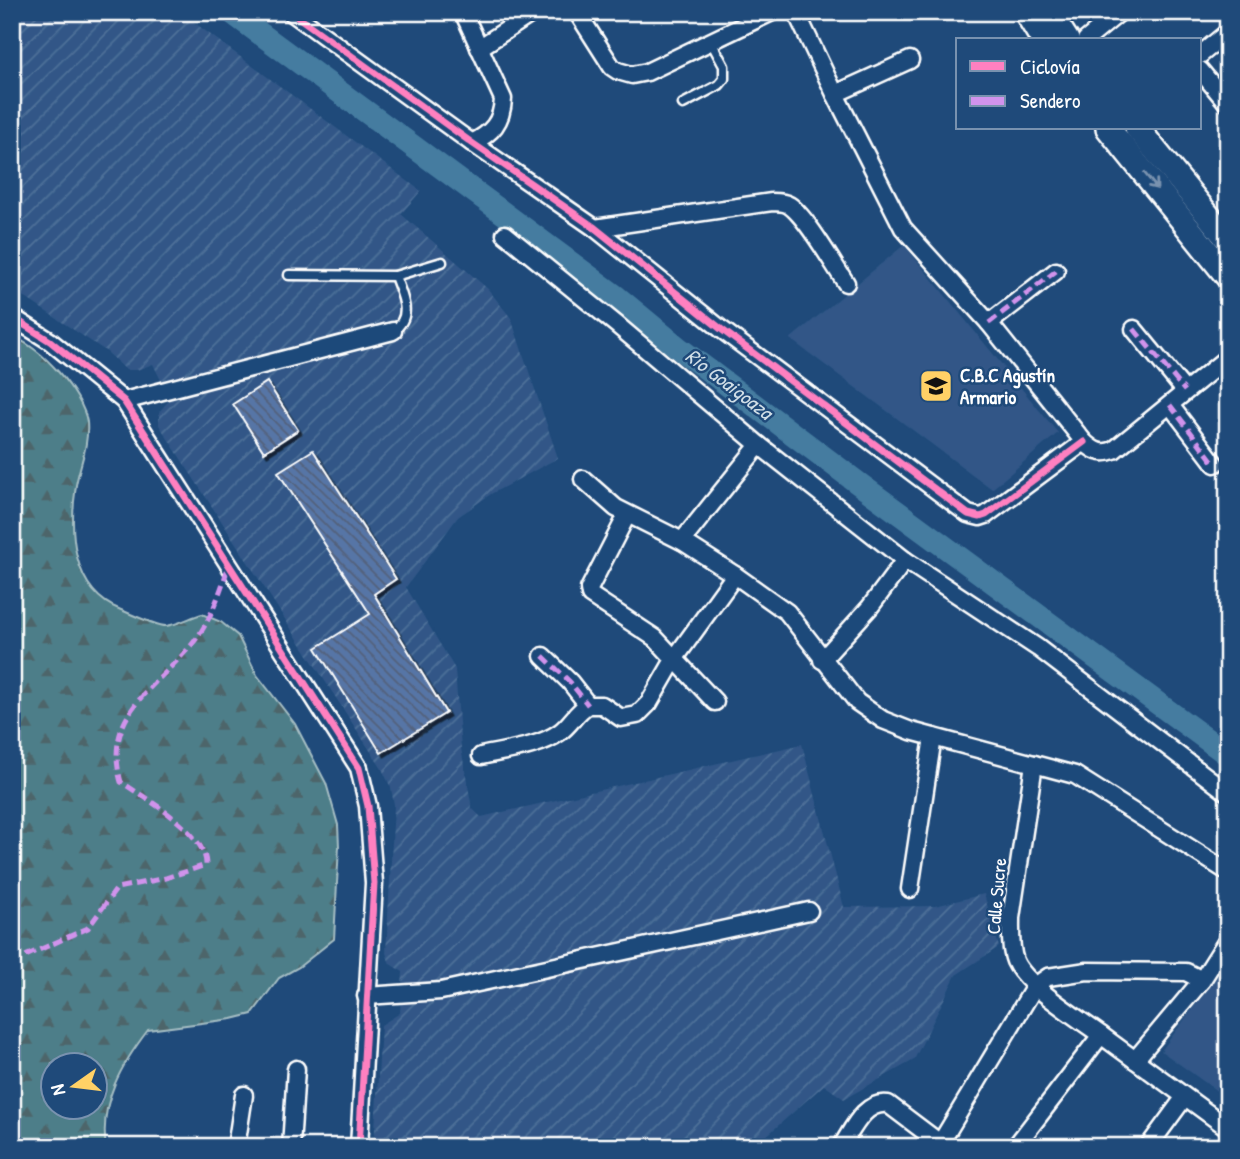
<svg xmlns="http://www.w3.org/2000/svg" width="1240" height="1159" font-family="'Patrick Hand',sans-serif">
<style>
.built{fill:#305787}
.industrial{fill:url(#industrial-furrows)}
.forest{fill:url(#forest-firs);stroke:#a6bec4;stroke-width:2;fill-rule:evenodd}
.lines{fill:none;stroke-linecap:round;stroke-linejoin:round}
.river{stroke:#447ca0;stroke-width:23}
.building{fill:url(#building-back-hatch);stroke:#fff;stroke-width:2;filter:url(#shadow)}
.service-casing{stroke:#fff;stroke-width:13}
.minor-casing{stroke:#fff;stroke-width:21}
.secondary-casing{stroke:#fff;stroke-width:28}
.service{stroke:#1f4a7a;stroke-width:8}
.minor{stroke:#1f4a7a;stroke-width:16}
.secondary{stroke:#1f4a7a;stroke-width:23}
.quiet{stroke:#d193ec;stroke-width:5;stroke-dasharray:10 5;stroke-linecap:butt}
.cycleway-casing{stroke:#1f4a7a;stroke-width:11}
.cycleway{stroke:#ff80c0;stroke-width:7}
.oneway{stroke:#7992af}
.labels{text-anchor:middle;stroke-width:5;stroke-linejoin:round;paint-order:stroke}
.poi-label{font-size:19px;font-weight:bold;fill:#fff;stroke:#1f4a7a;text-anchor:start}
.street-label{font-size:19px;fill:#fff;stroke:#1f4a7a}
.water-label{font-size:21px;font-style:italic;fill:#d0dee7;stroke:#1f4a7a}
</style>
<defs>
<pattern id="industrial-furrows" width="10" height="10" patternUnits="userSpaceOnUse" patternTransform="scale(1.75)"><rect width="10" height="10" fill="#305787"/><path d="M-1 1l2-2M0 10L10 0M9 11l2-2" fill="none" stroke="#4f7099"/></pattern>
<pattern id="forest-firs" width="22" height="20" patternUnits="userSpaceOnUse" patternTransform="scale(1.75)"><rect width="22" height="20" fill="#4e7e89"/><path d="M5 1l3.5 6h-7zM16 11l3.5 6h-7z" fill="#4d656a"/></pattern>
<pattern id="building-back-hatch" width="6" height="6" patternUnits="userSpaceOnUse" patternTransform="scale(1.75)"><rect width="6" height="6" fill="#5775a6"/><path d="M-1 5l2 2M0 0l6 6M5-1l2 2" fill="none" stroke="#526079"/></pattern>
<filter id="shadow"><feDropShadow dx="3.5" dy="3.5" stdDeviation="0" flood-color="#0009"/></filter>
</defs>
<rect width="100%" height="100%" fill="#1f4a7a"/>
<filter id="ink" filterUnits="userSpaceOnUse"><feTurbulence type="fractalNoise" baseFrequency=".0143" numOctaves="2"/><feDisplacementMap in="SourceGraphic" scale="14" xChannelSelector="R" yChannelSelector="G"/><feConvolveMatrix kernelMatrix="1 2 1 2 8 2 1 2 1" color-interpolation-filters="sRGB"/></filter>
<g filter="url(#ink)">
<g class="built">
<polygon points="904,245 1058,433 992,489 790,339"/>
<polygon points="1228,961 1228,1099 1161,1051"/>
</g>
<polygon class="industrial" points="12,12 180,12 421,191 401,214 488,289 511,318 558,458 491,494 458,517 406,587 455,669 461,748 472,808 481,817 802,744 844,907 935,906 984,894 999,947 956,975 914,1060 844,1099 824,1085 754,1147 374,1147 381,1025 400,1013 403,972 390,964 386,953 394,805 391,788 382,769 159,425 159,412 170,399 153,364 137,370 126,370 107,352 12,289"/>
<path class="forest" d="M12,337C40,345 83,394 87,422C89,445 80,464 76,485C69,530 71,591 121,610C131,614 156,626 166,626C177,625 191,617 202,614L221,622L238,636L257,675L295,724L326,783L338,825L339,846L334,939L299,967L279,978L252,1014L232,1019L148,1030C122,1064 99,1102 106,1147H12ZM52,1064H94V1106H52Z"/>
<g class="lines">
<polyline class="river" points="231,12 617,297 680,349 858,483 1228,755"/>
</g>
<g class="building">
<polygon points="267,382 298,430 264,452 233,404"/>
<polygon points="313,450 396,579 374,594 446,713 381,753 316,648 370,614 278,472"/>
</g>
<g class="lines">
<defs>
<g id="service">
<polyline points="683,104 719,85 724,79 724,66 711,42"/>
<polyline points="289,275 395,276 442,262"/>
<path d="M393,331C414,316 402,296 395,276"/>
</g>
<g id="minor">
<polyline points="291,12 472,143 595,228 721,329 968,514 980,517 986,515 1084,442"/>
<path d="M463,12L503,99C502,122 492,133 472,143"/>
<polyline points="577,12 612,67 618,71 632,75 647,72 772,12"/>
<path d="M796,12L835,94L903,228L989,323L1084,442C1094,451 1101,455 1114,450L1228,357"/>
<polyline points="1086,40 1120,12"/>
<polyline points="479,48 534,12"/>
<polyline points="1200,55 1228,32"/>
<polyline points="1200,70 1228,104"/>
<polyline points="835,94 910,60"/>
<path d="M595,228L772,202C778,202 784,202 789,205C806,216 833,264 846,283"/>
<polyline points="505,234 616,324 759,445 905,560 1038,648 1228,793"/>
<polyline points="12,317 50,341 124,401 359,768 368,806 374,883 359,1147"/>
<polyline points="989,323 1056,271"/>
<polyline points="1134,329 1185,391"/>
<polyline points="124,401 393,331"/>
<polyline points="1170,405 1215,464"/>
<polyline points="583,479 616,508 682,541 735,575 787,612 857,702 883,720 911,731 1075,775 1228,872"/>
<polyline points="627,515 589,589 590,595 655,638 715,702"/>
<polyline points="682,541 759,445"/>
<polyline points="543,656 570,682 588,705"/>
<polyline points="822,660 870,607 905,560"/>
<path d="M481,756C506,750 538,748 560,732C571,724 576,712 588,705H602L621,718L637,715L649,703L675,658L735,575"/>
<path d="M1034,764L1011,918C1011,932 1010,948 1015,961C1026,986 1078,1018 1101,1035"/>
<polyline points="910,889 933,737"/>
<polyline points="366,996 441,991 809,911"/>
<polyline points="1135,1060 1202,980 1228,939"/>
<polyline points="236,1147 244,1095"/>
<polyline points="291,1147 296,1069"/>
<path d="M841,1147C853,1129 864,1101 888,1104L945,1147"/>
<polyline points="938,1147 1035,986 1048,977 1087,971 1186,972 1202,980"/>
<polyline points="1015,1147 1101,1035 1228,1128"/>
<polyline points="1148,1147 1184,1098"/>
</g>
<g id="secondary">
<polyline points="1026,12 1043,40"/>
<polyline points="1049,12 1067,40"/>
<polyline points="1108,128 1228,277"/>
<polyline points="1137,128 1228,240"/>
</g>
</defs>
<use href="#service" class="service-casing"/>
<use href="#minor" class="minor-casing"/>
<use href="#secondary" class="secondary-casing"/>
<use href="#service" class="service"/>
<use href="#minor" class="minor"/>
<use href="#secondary" class="secondary"/>
<g class="quiet">
<polyline points="989,323 1056,271"/>
<polyline points="1134,329 1185,391"/>
<polyline points="1170,405 1215,464"/>
<polyline points="543,656 570,682 588,705"/>
<path d="M12,962L88,928L117,888L166,878L206,865C207,833 145,798 121,782C102,714 156,688 193,643C211,621 220,592 229,565"/>
</g>
<defs>
<g id="cycleway">
<polyline points="291,12 472,143 595,228 721,329 968,514 980,517 986,515 1084,442"/>
<polyline points="12,317 50,341 124,401 359,768 368,806 374,883 359,1147"/>
</g>
</defs>
<use href="#cycleway" class="cycleway-casing"/>
<use href="#cycleway" class="cycleway"/>
</g>
<defs><path id="oneway-shaft" d="M-6 0H5M1.5-3L5.5 0L1.5 3" fill="none" stroke-width="1.6" stroke-linecap="round" stroke-linejoin="round" transform="scale(1.75)"/></defs>
<use class="oneway" href="#oneway-shaft" transform="translate(1151 181) rotate(51)"/>
</g>
<defs>
<symbol id="school-square" viewBox="-11 -11 22 22"><rect x="-9" y="-9" width="18" height="18" rx="4" fill="#ffd166" stroke="#1f4a7a"/><path d="M0-5L7-2L0 1L-7-2ZM-4 1L0 2.5L4 1V4Q0 6-4 4Z" fill="#111"/></symbol>
</defs>
<g fill-rule="evenodd">
<use href="#school-square" x="917" y="367" width="38" height="38"/>
</g>
<g class="labels">
<g class="poi-label">
<text x="960" y="382">C.B.C Agustín<tspan x="960" dy="22">Armario</tspan></text>
</g>
<g class="street-label">
<text transform="translate(996 896) rotate(-85)" y="7">Calle Sucre</text>
</g>
<g class="water-label">
<text transform="translate(729 384) rotate(37)" y="7">Río Goaigoaza</text>
</g>
</g>
<rect width="1240" height="1159" fill="none" stroke="#1f4a7a" stroke-width="42"/>
<rect x="21" y="21" width="1198" height="1117" fill="none" stroke="#fff" stroke-width="2.5" filter="url(#ink)"/>
<rect x="956" y="38" width="245" height="91" fill="#1f4a7a" stroke="#7992af" stroke-width="2"/>
<rect x="970" y="61" width="35" height="10" fill="#ff80c0" stroke="#7992af" stroke-width="2"/>
<text x="1020" y="74" font-size="21" fill="#ffffff">Ciclovía</text>
<rect x="970" y="96" width="35" height="10" fill="#d193ec" stroke="#7992af" stroke-width="2"/>
<text x="1020" y="108" font-size="21" fill="#ffffff">Sendero</text>
<g transform="translate(74 1086) rotate(256)"><circle r="33" fill="#1f4a7a" stroke="#7992af" stroke-width="2"/>
<path d="M0-5L12 26L0 18L-12 26Z" fill="#ffd166"/>
<text y="-10" font-size="19" font-weight="bold" text-anchor="middle" fill="#ffffff">N</text>
</g>
</svg>
